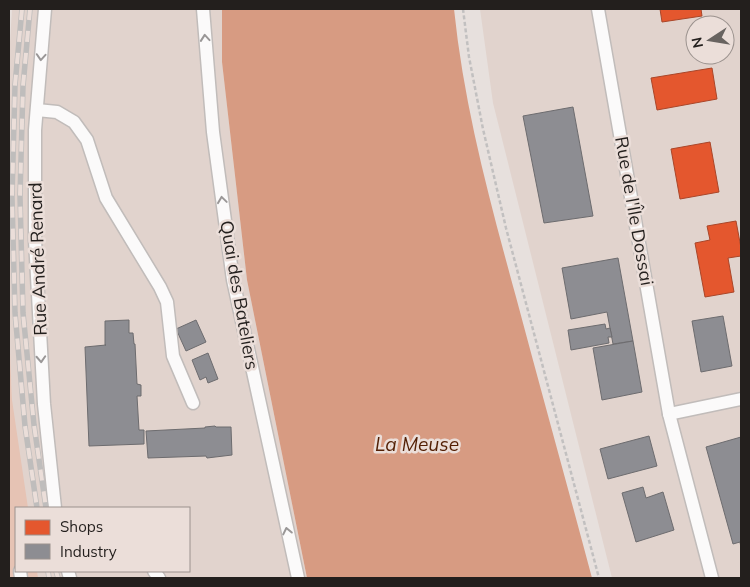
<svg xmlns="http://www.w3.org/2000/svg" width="750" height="587" font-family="Mulish,sans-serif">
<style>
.built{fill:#e1d3cd;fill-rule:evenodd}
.green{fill:#e6c3b4}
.water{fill:#d79b82}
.shops{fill:#e4572e;stroke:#aa4629}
.industry{fill:#8d8d92;stroke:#6d6c6f}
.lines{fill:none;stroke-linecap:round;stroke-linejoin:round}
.minor-casing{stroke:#c1bcba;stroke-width:15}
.path{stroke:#c2c0c0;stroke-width:2.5;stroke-dasharray:4 2.5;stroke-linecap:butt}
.minor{stroke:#fbfafa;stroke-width:12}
.rail-casing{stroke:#bfbdbc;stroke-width:5.5}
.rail{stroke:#ebded9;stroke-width:4;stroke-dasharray:11;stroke-linecap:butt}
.oneway{stroke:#9a9797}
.labels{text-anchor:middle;stroke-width:5;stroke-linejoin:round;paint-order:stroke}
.street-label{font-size:18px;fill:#231f1d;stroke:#ebded9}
.water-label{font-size:19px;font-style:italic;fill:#531f04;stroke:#ebded9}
</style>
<rect width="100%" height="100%" fill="#e7e0dd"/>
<g class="built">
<path d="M12,9H222V62L247,280L307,578H9V402L12,400L9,327V60ZM16,508H189V571H16Z"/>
<path d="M480,9H740L741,31V578H612L493,103ZM695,25H725V55H695Z"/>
</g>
<polygon class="green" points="9,327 12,400 28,508 16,508 16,571 37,571 38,578 9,578"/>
<path class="water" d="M222,9H454C464,107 490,202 516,297C541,391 567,484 592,578H307L247,280L222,62Z"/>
<g class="shops">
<polygon points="660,9 701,9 702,16 662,22"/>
<polygon points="712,68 717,99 657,110 651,78"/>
<polygon points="710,142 719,192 680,199 671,149"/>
<polygon points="736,221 741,248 741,256 728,258 734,292 705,297 695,243 710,240 707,226"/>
</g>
<g class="industry">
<polygon points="573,107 593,216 544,223 523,116"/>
<polygon points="618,258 633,341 613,344 607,312 571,319 562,268"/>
<polygon points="723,316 732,366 701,372 692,321"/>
<polygon points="129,320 129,333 133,333 134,344 135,344 137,384 141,385 141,396 137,396 139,430 144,430 144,444 89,446 85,347 106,345 105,345 105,321"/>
<polygon points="196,320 206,342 186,351 176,329"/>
<polygon points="605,324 606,329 610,328 612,337 608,337 609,343 571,350 568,330"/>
<polygon points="633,341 642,392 602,400 593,348"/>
<polygon points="208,353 218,379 208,383 206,377 200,380 192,360"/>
<polygon points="215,426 216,427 231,427 232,455 207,458 206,456 148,458 146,431 205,428 205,427"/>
<polygon points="649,436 657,466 608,479 600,449"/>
<polygon points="741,437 741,548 740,542 733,544 706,447"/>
<polygon points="643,487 646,498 663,492 674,530 636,542 622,493"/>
</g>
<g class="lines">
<defs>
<g id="minor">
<polyline points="45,9 35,130 35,240 44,404 55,508"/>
<polyline points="203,9 213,132 233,280 298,578"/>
<polyline points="598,9 669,414 712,578"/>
<polyline points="37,110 57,112 74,122 87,140 106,198 160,287 167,302 173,356 193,403"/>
<polyline points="669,414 741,399"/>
<polyline points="20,571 21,578"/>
<polyline points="68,571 70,578"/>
<polyline points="154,571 159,578"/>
</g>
</defs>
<use href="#minor" class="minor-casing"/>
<polyline class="path" points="463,9 469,57 483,129 506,228 599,578"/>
<use href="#minor" class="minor"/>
<defs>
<g id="rail">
<polyline points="22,9 15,85 12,197 15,313 25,426 37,508"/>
<polyline points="30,9 23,86 20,196 23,313 34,425 46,508"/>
<polyline points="48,571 49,578"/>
<polyline points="56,571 58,578"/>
</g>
</defs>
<use href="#rail" class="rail-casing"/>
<use href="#rail" class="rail"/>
</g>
<defs><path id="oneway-chevron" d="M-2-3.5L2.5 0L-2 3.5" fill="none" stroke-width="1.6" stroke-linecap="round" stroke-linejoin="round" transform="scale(1.25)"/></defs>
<g class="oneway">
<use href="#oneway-chevron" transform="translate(205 38) rotate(-95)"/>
<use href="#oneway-chevron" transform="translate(41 57) rotate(94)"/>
<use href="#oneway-chevron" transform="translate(222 200) rotate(-98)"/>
<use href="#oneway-chevron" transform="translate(41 359) rotate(87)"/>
<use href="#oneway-chevron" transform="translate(287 531) rotate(-102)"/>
</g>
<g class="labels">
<g class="street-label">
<text transform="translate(634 211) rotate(80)" y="6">Rue de l'Île Dossai</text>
<text transform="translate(38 259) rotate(-92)" y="6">Rue André Renard</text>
<text transform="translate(239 295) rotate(80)" y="6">Quai des Bateliers</text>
</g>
<g class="water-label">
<text x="417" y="451">La Meuse</text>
</g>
</g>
<rect width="750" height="587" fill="none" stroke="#231f1d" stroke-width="20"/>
<rect x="15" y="507" width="175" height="65" fill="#ebded9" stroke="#9b928e"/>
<rect x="25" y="520" width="25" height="15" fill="#e4572e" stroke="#9b928e"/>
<text x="60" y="532" font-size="15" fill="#231f1d">Shops</text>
<rect x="25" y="544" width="25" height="15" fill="#8d8d92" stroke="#9b928e"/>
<text x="60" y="557" font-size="15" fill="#231f1d">Industry</text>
<g transform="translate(710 40) rotate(258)"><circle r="24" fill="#ebded9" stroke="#9b928e"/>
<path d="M0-4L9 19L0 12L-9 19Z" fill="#686360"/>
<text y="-8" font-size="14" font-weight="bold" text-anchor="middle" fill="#231f1d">N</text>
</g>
</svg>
